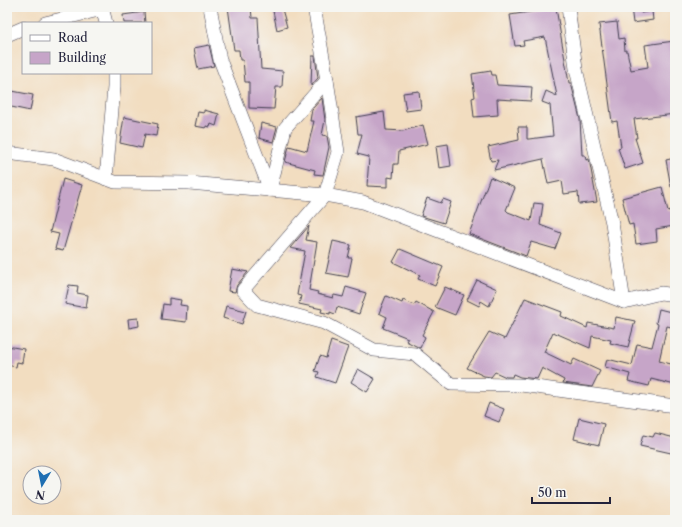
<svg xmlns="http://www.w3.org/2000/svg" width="682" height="527" font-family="'Libre Caslon Text',serif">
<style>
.building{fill:#c6a5c8}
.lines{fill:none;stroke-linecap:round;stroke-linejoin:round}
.minor-casing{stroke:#413e4f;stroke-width:14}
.minor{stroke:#fff;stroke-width:13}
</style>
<rect width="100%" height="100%" fill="#f6f6f2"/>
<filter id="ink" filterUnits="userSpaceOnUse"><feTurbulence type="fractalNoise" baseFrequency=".025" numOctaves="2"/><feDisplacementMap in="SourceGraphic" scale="8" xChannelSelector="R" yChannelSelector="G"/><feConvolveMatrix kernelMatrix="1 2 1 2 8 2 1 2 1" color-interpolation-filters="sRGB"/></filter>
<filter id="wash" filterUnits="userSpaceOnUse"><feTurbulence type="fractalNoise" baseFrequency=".012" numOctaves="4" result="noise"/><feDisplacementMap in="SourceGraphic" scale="16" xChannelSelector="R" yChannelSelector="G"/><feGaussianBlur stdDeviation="0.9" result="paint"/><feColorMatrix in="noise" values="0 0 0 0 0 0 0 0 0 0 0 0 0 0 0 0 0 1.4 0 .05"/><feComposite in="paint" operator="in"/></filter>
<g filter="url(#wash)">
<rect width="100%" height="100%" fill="#f2ddc0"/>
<g id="blocks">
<g class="building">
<polygon points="228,7 251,7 252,18 258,18 261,69 283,71 282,87 276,87 274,109 249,108 249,82 245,82 243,60 240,60 239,50 234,50"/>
<polygon points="631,7 640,7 641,13 652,11 653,20 633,23"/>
<polygon points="556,8 569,83 571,83 580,119 582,155 585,155 586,160 589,159 597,202 579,204 578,192 564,194 562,181 548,184 543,159 494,170 498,160 491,161 488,147 519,140 518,127 527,127 527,139 529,139 553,136 550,105 542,102 546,91 557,96 545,37 523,41 524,45 515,46 510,15"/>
<polygon points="282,9 287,27 277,30 273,11"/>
<polygon points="144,12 145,23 124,23 123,15"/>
<polygon points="617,22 619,39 624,38 625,51 627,51 631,70 648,67 645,45 674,41 675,50 675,114 634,119 637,138 635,138 643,163 625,169 618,148 621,147 617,121 612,122 599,24"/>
<polygon points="209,45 214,66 198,69 194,48"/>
<polygon points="312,56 315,56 318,78 311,86"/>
<polygon points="491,71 492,75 495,75 497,85 532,87 531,101 497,99 498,115 474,117 472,98 475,97 472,74"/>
<polygon points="7,90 33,95 30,111 7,106"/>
<polygon points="419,91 421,109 406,111 403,93"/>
<polygon points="322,98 325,120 322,135 327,136 329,147 323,175 314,174 315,170 285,162 289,146 307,151 314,121 310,121 312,109"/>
<polygon points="204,110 219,114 216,126 211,124 210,127 206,126 206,128 195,126 198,112 204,113"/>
<polygon points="384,112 386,130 403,131 423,125 428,144 399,151 398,164 394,164 393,178 388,177 388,187 367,186 369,157 357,154 362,134 358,134 356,117"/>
<polygon points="124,117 158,124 156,136 145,134 142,148 120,143"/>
<polygon points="261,123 277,127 273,142 259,138"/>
<polygon points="448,144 451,166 439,168 436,146"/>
<polygon points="675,158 675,187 671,187 666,160"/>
<polygon points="490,177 515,188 506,210 508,212 531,221 534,203 543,204 540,225 561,233 555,249 531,242 526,256 469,234"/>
<polygon points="63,179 82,185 63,251 55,249 59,234 50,232"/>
<polygon points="662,187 668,211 671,210 674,226 656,229 657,241 636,244 633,224 629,225 622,198"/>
<polygon points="427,198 441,203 443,199 451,202 444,223 421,216"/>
<polygon points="309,226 306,240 317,242 309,290 318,292 317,294 333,298 334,295 343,297 346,287 366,293 359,314 337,307 335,314 330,312 330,314 321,312 322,309 299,304 301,296 297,295 305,251 290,248"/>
<polygon points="333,241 351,245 348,258 352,258 348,277 326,273"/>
<polygon points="400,249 443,267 435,286 418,279 420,275 393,262"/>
<polygon points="232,269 248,272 237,285 235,292 228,291"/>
<polygon points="477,280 497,289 489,306 481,301 479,306 467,300"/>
<polygon points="69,285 78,286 77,293 88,295 86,308 65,304"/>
<polygon points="445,287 464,295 455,315 435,307"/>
<polygon points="386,296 402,303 403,300 414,305 416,302 434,312 422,335 425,337 420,348 406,341 408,338 383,328 387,317 379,313"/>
<polygon points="169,298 181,300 180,305 187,306 186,322 161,319 163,304 169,305"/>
<polygon points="525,298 562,312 561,316 587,328 588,323 614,328 616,317 635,321 628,347 610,343 611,340 592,336 590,348 553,332 544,352 571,365 574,359 600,371 592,387 563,383 564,380 542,368 537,379 520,377 513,374 512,377 506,377 495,372 491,377 484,376 467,368 489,332 505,339"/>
<polygon points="226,306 246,311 242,324 223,318"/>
<polygon points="659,309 675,313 675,328 667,326 659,361 675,365 675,385 651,379 649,386 628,381 630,374 605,367 607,359 632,365 637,344 652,347 658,324 656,323"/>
<polygon points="138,318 139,326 129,328 128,319"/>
<polygon points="331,341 348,347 335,383 317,377 319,372 315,371 320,356 326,358"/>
<polygon points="7,346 24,349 22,363 17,362 16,367 7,365"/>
<polygon points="358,369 375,379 367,392 351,382"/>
<polygon points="489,403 504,409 499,422 484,416"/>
<polygon points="579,418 604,424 599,445 574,439"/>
<polygon points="655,433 675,438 671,453 640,446 643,435 653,437"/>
</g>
</g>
</g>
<g filter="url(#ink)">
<use href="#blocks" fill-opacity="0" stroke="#413e4f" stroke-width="1"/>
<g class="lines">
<defs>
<g id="minor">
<polyline points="102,7 106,23"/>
<polyline points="210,7 220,60 270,190"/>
<polyline points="568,7 576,69 612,223 624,302"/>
<polyline points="45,23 103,9"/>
<polyline points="7,35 23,28"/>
<polyline points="327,80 338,152 325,195 243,290 257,305 324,323 374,350 415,354 451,384 521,385 675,406"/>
<polyline points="7,153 54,159 115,182 189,183 325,195 363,202 624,302 661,293 675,295"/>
<polyline points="106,179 114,87 114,73"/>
<polyline points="270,190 285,128 327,80 314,7"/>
</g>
</defs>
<use href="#minor" class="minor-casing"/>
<use href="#minor" class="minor"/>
</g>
</g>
<rect width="682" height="527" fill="none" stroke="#f6f6f2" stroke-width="24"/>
<rect x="22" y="22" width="130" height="52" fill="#f6f6f2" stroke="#a1a1a9"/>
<rect x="30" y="35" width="20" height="6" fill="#ffffff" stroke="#a1a1a9"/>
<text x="58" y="42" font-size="12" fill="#22223b">Road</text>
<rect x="30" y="52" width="20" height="12" fill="#c6a5c8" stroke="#a1a1a9"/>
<text x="58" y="62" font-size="12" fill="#22223b">Building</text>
<g transform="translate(42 485) rotate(190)"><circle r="19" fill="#f6f6f2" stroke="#a1a1a9"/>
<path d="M0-3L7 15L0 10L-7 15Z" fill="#1f6fb2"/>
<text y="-6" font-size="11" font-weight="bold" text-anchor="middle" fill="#22223b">N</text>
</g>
<path d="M532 497v6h78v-6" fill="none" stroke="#22223b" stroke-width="2"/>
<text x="538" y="497" font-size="12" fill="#22223b" stroke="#f6f6f2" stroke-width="3" paint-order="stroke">50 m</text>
</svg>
